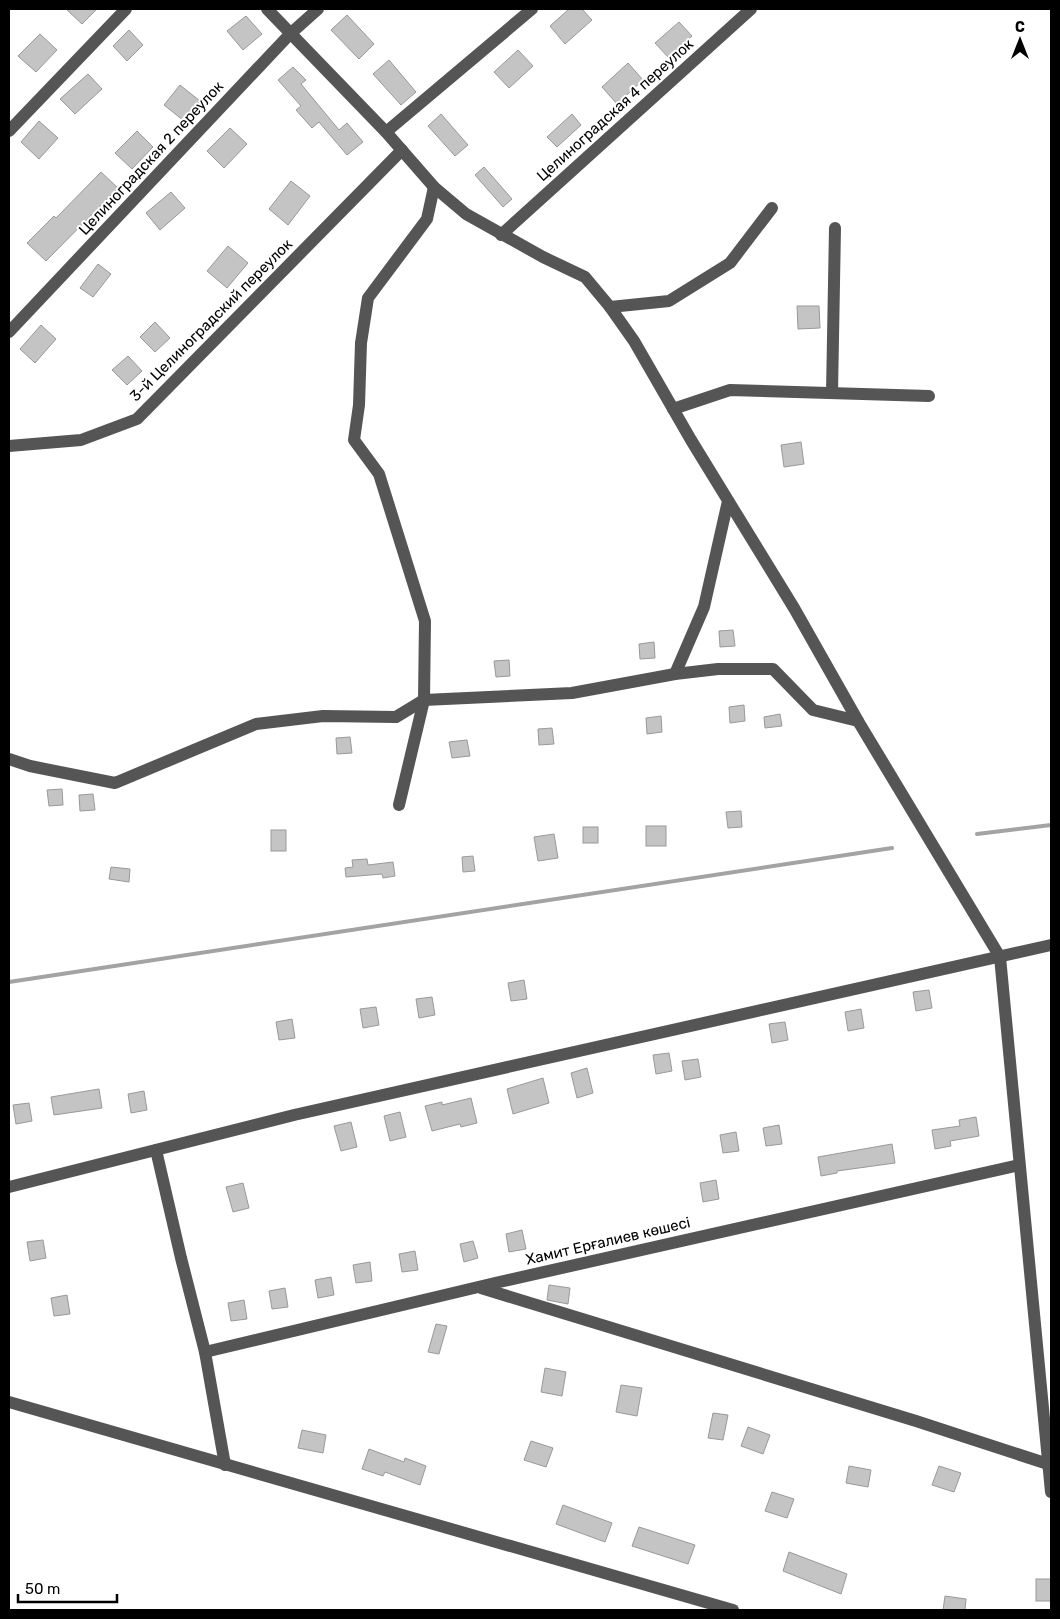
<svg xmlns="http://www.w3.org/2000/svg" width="1060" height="1619" font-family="Rubik,sans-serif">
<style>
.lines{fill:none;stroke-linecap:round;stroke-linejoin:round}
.stream{stroke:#a3a3a3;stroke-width:4}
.building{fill:#c4c4c4;stroke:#999}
.minor{stroke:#555;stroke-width:12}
.labels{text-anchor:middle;stroke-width:4;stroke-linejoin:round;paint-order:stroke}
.street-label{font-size:15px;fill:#000;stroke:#fff}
</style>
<rect width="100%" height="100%" fill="#fff"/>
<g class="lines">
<g class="stream">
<polyline points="977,834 1051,825"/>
<polyline points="9,982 892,848"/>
</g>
</g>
<g class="building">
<polygon points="66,9 97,9 82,24"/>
<polygon points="569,9 582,9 592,20 565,44 550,26"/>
<polygon points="347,15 374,44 359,59 331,30"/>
<polygon points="246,16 262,34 243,50 227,31"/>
<polygon points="679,22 692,36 668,57 655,43"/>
<polygon points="129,30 143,45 127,61 113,46"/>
<polygon points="40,34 57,50 36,72 18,56"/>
<polygon points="518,50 533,66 509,88 494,72"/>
<polygon points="389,60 416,92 401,105 373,74"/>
<polygon points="628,63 643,80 617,104 602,87"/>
<polygon points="293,67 306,80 301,84 339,130 347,123 363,142 347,155 319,122 312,128 296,110 301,106 278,80"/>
<polygon points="88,74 102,89 75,114 60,99"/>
<polygon points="180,85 200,101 184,121 164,105"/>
<polygon points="441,114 468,145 455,156 428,126"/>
<polygon points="572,114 581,125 557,147 547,137"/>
<polygon points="39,121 58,138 39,159 21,142"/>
<polygon points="230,128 247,144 224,168 207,151"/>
<polygon points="137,131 153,147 132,169 115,153"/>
<polygon points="484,167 512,199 503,207 475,175"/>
<polygon points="101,172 118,188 46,261 27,243 54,216 56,218"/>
<polygon points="291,181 310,196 288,225 269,209"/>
<polygon points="171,192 185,208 160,230 146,213"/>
<polygon points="228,246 248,263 227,288 207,271"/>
<polygon points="98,264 111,274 93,297 80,288"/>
<polygon points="797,306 819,306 820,328 798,329"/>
<polygon points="155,322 170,338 155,352 140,337"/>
<polygon points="41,325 56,339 35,363 20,349"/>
<polygon points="128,356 142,371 127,385 112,370"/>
<polygon points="801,442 804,464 784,467 781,445"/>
<polygon points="733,630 735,646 720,647 719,631"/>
<polygon points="654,642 655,658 640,659 639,644"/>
<polygon points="509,660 510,676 496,677 494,661"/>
<polygon points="744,705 745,721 730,723 729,707"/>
<polygon points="780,714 782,726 765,728 764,717"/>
<polygon points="661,716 662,732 647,734 646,718"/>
<polygon points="552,728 554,744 539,745 538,729"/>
<polygon points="350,737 352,753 337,754 336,738"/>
<polygon points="467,740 470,756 452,758 449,742"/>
<polygon points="62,789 63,805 49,806 47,790"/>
<polygon points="93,794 95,810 80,811 79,795"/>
<polygon points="741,811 742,827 728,828 726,812"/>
<rect x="646" y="826" width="20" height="20"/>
<rect x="583" y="827" width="15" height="16"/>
<rect x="271" y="830" width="15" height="21"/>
<polygon points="554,834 558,858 538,861 534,837"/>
<polygon points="473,856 475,871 463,872 462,857"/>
<polygon points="367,859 368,865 393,862 395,876 383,878 382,874 346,877 345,868 353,867 352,860"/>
<polygon points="111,867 130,869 129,882 109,879"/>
<polygon points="524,980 527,999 511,1001 508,983"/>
<polygon points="929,990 932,1008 916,1011 913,992"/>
<polygon points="432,997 435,1015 419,1018 416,999"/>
<polygon points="376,1007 379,1025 363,1028 360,1009"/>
<polygon points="861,1009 864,1028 848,1031 845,1012"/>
<polygon points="292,1019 295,1038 279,1040 276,1022"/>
<polygon points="785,1022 788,1040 772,1043 769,1024"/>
<polygon points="669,1053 672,1071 656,1074 653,1055"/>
<polygon points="698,1059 701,1077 685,1080 682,1061"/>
<polygon points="587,1068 593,1093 577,1098 571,1073"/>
<polygon points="543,1078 549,1103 513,1114 507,1089"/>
<polygon points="99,1089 102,1108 54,1115 51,1097"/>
<polygon points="144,1091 147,1110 131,1113 128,1094"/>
<polygon points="471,1098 477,1123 461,1127 460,1124 432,1131 425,1106 442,1102 442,1105"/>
<polygon points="29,1103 32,1121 16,1124 13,1105"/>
<polygon points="400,1112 406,1137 390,1141 384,1116"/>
<polygon points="976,1117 979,1136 950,1141 951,1146 935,1149 932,1130 960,1126 959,1120"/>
<polygon points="351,1122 357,1147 341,1151 334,1126"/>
<polygon points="779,1125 782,1144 766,1146 763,1128"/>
<polygon points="736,1132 739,1151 723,1153 720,1135"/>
<polygon points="892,1144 895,1163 837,1171 837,1173 821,1176 818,1157"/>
<polygon points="716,1180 719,1199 703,1202 700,1183"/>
<polygon points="243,1183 249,1208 233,1212 226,1187"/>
<polygon points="522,1230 526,1249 509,1252 506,1234"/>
<polygon points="43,1240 46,1258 30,1261 27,1242"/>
<polygon points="473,1241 478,1258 464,1262 460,1244"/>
<polygon points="415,1251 418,1270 402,1272 399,1254"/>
<polygon points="370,1262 372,1281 356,1283 353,1265"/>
<polygon points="331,1277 334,1295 318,1298 315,1280"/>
<polygon points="549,1285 570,1288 568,1304 547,1300"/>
<polygon points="285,1288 288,1307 272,1309 269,1291"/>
<polygon points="67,1295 70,1314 54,1316 51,1298"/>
<polygon points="244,1300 247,1319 231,1321 228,1303"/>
<polygon points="436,1324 447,1326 439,1354 428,1352"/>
<polygon points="545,1368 566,1372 562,1396 541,1392"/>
<polygon points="621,1385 642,1388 637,1416 616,1412"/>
<polygon points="713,1413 728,1415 723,1440 708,1438"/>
<polygon points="748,1427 770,1435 763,1454 741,1446"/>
<polygon points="302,1430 326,1435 323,1453 298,1448"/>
<polygon points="531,1441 553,1448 546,1467 524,1460"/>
<polygon points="369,1449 404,1462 405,1458 426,1466 420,1485 385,1472 383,1476 362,1469"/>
<polygon points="849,1466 871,1470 868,1487 846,1483"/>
<polygon points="939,1466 961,1473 954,1492 932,1485"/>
<polygon points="772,1492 794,1499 787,1518 765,1511"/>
<polygon points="563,1505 612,1523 605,1542 556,1524"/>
<polygon points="639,1527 695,1545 688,1564 632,1546"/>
<polygon points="789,1552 847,1574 841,1594 783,1571"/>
<rect x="1036" y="1579" width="15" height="22"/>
<polygon points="945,1596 966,1599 965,1610 943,1610"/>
</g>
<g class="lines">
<g class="minor">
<polyline points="267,9 386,132 434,187 466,214 543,257 585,277 610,307 634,341 691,440 794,608 858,721 1000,957 1051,1492"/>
<polyline points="9,131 126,9"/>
<polyline points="386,132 532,9"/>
<polyline points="501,235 751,9"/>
<polyline points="610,307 669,301 730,263 772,208"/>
<polyline points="9,332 290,34 318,9"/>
<polyline points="832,393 835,228"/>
<polyline points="673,409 730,390 929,396"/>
<polyline points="9,446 81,440 137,419 402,150"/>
<polyline points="675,674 704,607 728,501"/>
<polyline points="9,759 30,766 115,783 256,724 323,716 396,717 424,700 572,693 675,674 718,669 773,669 813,710 858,721"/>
<polyline points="399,805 424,700 425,621 379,474 354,440 359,405 361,343 368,298 427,219 434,187"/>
<polyline points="156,1150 181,1258 205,1352 225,1465"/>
<polyline points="9,1187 294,1115 1051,945"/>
<polyline points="481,1288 916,1421 1051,1465"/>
<polyline points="205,1352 495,1283 1019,1165"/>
<polyline points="9,1402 733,1610"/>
</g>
</g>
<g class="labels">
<g class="street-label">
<text transform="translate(615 110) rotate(-42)" y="5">Целиноградская 4 переулок</text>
<text transform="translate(151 158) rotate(-47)" y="5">Целиноградская 2 переулок</text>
<text transform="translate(211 320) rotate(-45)" y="5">3-й Целиноградский переулок</text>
<text transform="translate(608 1241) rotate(-13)" y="5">Хамит Ерғалиев көшесі</text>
</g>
</g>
<rect width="1060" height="1619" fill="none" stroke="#000000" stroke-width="20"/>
<g transform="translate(1020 40)" stroke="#ffffff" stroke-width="4" paint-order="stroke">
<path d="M0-4L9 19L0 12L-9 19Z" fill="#000000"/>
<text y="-8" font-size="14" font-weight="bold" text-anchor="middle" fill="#000000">С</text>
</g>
<path d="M18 1594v8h99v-8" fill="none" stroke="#000000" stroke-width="2.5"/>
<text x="25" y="1594" font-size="15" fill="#000000" stroke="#ffffff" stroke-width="4" paint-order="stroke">50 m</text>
</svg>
